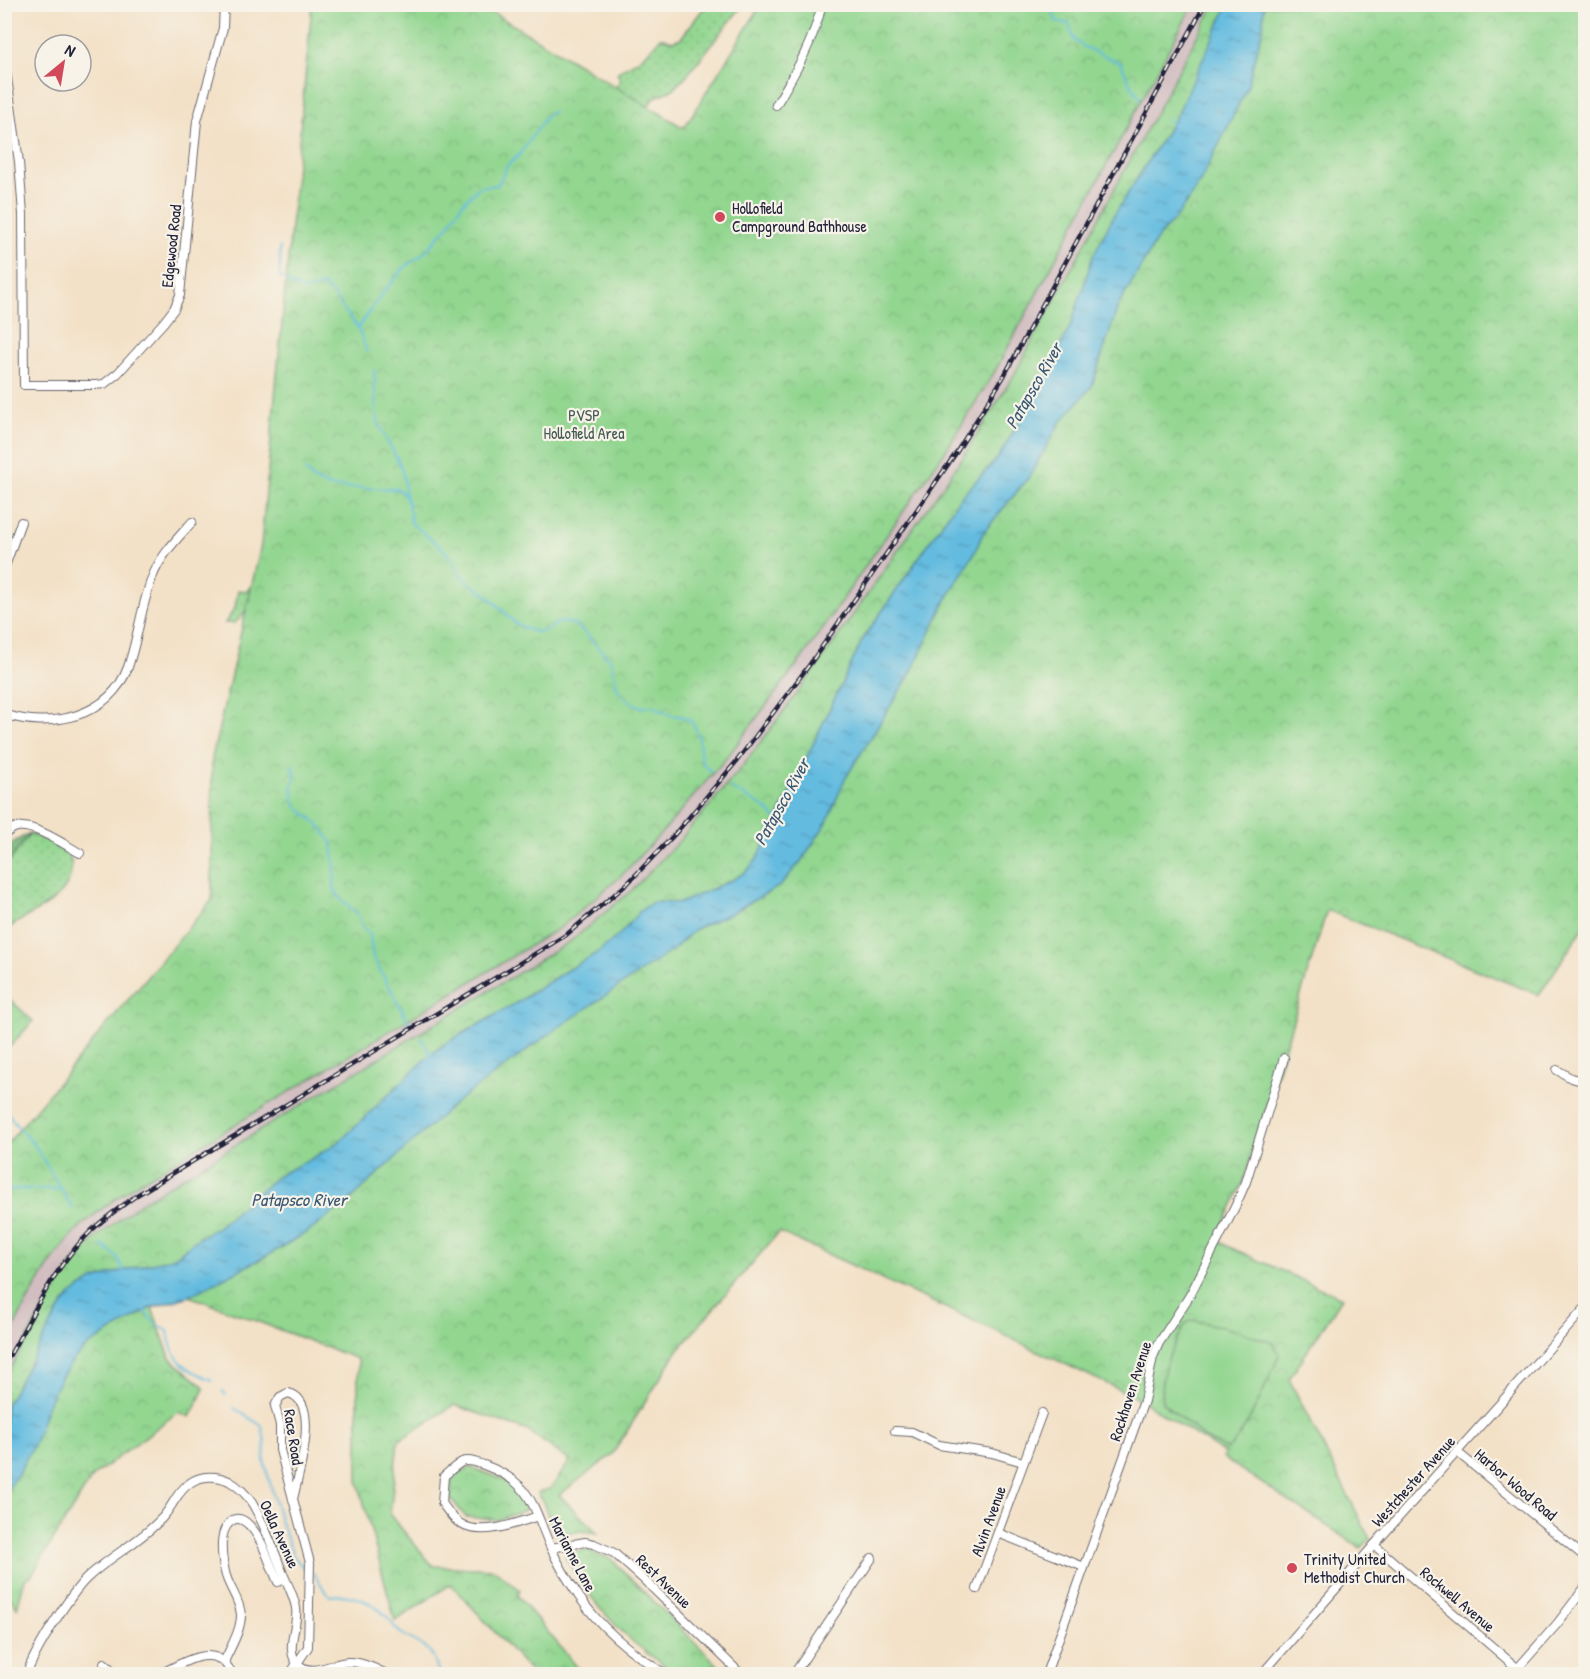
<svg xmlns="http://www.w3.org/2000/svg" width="1590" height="1679" font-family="'Patrick Hand',sans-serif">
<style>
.industrial{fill:#d2bec1}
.grass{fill:url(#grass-dots);stroke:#5a7c66;stroke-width:1.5}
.forest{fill:url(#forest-firs);stroke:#4c6c5a;stroke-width:1.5}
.park{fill:url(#park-crowns);stroke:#5a7c66;stroke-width:1.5}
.pitch{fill:#92d690;stroke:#5a7c66;stroke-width:1.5}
.water{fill:url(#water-ripples);stroke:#426f8e;stroke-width:1.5}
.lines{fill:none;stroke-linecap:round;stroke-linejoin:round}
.stream{stroke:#63bce0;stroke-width:2}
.street-casing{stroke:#6b656c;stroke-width:10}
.street{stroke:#fff;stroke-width:8}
.rail-casing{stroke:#22223b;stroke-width:4.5}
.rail{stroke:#f7f3e8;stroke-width:2;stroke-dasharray:7;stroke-linecap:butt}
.poi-dot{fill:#d1495b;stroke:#f7f3e8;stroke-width:2}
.labels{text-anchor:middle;stroke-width:4.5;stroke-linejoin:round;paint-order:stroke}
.poi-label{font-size:16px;fill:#22223b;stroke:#f7f3e8;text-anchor:start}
.street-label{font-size:16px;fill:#22223b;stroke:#f7f3e8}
.park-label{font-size:16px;fill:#445854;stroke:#f7f3e8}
.water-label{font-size:18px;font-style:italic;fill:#395875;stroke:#f7f3e8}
</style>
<defs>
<pattern id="grass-dots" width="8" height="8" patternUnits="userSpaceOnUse" patternTransform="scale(1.5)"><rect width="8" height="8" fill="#92d690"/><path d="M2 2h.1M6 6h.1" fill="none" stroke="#7eb77d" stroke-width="1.8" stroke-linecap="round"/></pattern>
<pattern id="forest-firs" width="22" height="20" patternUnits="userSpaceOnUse" patternTransform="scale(1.5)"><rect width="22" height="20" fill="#75b77a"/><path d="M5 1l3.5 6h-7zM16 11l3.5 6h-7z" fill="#609465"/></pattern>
<pattern id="park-crowns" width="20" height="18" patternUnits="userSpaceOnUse" patternTransform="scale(1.5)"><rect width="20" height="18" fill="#92d690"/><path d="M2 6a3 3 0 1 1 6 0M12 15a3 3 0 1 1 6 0" fill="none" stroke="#7eb77d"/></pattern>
<pattern id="water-ripples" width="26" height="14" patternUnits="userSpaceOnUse" patternTransform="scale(1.5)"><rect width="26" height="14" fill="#63bce0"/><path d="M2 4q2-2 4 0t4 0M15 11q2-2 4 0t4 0" fill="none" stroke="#5198b7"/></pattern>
</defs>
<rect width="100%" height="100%" fill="#f7f3e8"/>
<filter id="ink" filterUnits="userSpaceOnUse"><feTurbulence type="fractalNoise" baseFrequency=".0167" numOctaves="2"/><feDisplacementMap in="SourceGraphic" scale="12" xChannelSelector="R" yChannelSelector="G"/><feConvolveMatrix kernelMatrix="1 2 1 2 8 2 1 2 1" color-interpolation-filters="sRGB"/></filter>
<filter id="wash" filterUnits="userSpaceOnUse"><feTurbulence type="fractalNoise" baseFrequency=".008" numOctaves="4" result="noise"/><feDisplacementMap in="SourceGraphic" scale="24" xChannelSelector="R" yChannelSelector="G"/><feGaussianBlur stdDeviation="1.35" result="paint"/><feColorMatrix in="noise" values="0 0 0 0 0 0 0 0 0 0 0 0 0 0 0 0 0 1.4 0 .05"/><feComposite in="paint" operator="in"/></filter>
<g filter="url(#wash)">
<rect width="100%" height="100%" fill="#f3e1c7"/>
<polygon class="industrial" points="1193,5 1214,5 990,416 816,668 742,767 710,806 632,890 571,941 142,1202 110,1225 81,1253 61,1280 5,1380 5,1345 31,1296 46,1270 67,1241 98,1211 132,1187 561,927 620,877 696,794 728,756 802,658 974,407"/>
<g class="grass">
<path d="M706,5L723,6L743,5L688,74L672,90L655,97L320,526L235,623H225L235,608L238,590L247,591L589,140L618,84L620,78L617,73C623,67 628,66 635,62C645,56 653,47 661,37L672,41L681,38Z"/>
<path d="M30,833L66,850C72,857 72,864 71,873C66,904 26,913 5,931V867Z"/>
</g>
<polygon class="forest" points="30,833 5,867 5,847"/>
<g class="park">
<path d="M312,5H480L684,128L761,5H1193L995,371L948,447L802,658L728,756L666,828L620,877L561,927L132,1187C114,1200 96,1212 80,1227C47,1261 26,1303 5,1345V1146L212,900V758L261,545Z"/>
<polygon points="1214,5 1585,5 1585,925 1539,995 1327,910 1243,1183 1217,1238 1227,1246 1342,1298 1289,1379 1370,1539 1361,1548 1223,1458 1224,1453 1139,1399 970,1319 779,1232 678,1350 612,1455 559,1495 598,1533 581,1531 558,1535 554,1533 544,1504 538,1493 551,1488 570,1461 528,1431 454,1405 398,1441 390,1515 433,1566 493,1569 520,1590 517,1595 583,1674 533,1674 451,1584 395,1621 358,1481 358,1359 189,1296 152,1308 170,1358 203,1386 204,1389 190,1417 178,1412 92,1477 31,1576 25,1579 17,1608 5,1590 4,1380 46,1305 71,1266 94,1239 142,1202 571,941 632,890 680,840 742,767 816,668 963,457 1011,380"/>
<polygon points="5,995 33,1021 5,1052 4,1052"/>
<polygon points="470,1467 505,1480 528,1504 524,1511 497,1520 466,1517 450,1498 452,1476"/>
<path d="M587,1550L611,1559L727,1674C713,1675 695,1677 681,1674C674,1673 667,1667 661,1663C620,1636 589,1599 565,1557L567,1552Z"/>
</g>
<path class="pitch" d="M1194,1320L1234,1330L1274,1343L1279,1356C1270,1376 1244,1439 1227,1449L1209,1441L1162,1402C1158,1373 1171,1351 1184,1326L1188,1322Z"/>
<polygon class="water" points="1228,5 1264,5 1263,27 1247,88 1201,180 1179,214 1159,236 1118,306 1092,386 1060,423 1029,477 983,533 975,552 946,600 911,673 845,779 827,822 802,860 780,886 729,914 695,929 673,950 556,1029 454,1104 351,1199 314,1228 272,1253 189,1296 150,1308 89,1345 74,1359 60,1379 47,1406 34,1444 19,1472 5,1493 5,1407 58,1312 70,1296 91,1281 118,1272 175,1257 197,1239 219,1226 279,1175 313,1158 340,1141 431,1054 448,1042 518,1002 564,972 597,953 621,933 640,911 653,902 680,903 734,879 747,871 757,859 772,830 863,639 959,499 997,459 1033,400 1071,325 1093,256 1114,215 1177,115"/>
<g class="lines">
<g class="stream">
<polyline points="1044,4 1051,7 1056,21 1069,24 1074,40 1086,48 1121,63 1129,82 1140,98"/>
<polyline points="1167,119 1173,126"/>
<path d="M280,247V277C294,287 306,296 323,285L333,295L358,328L367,352"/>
<polyline points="358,328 382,294 405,267 423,254 448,226 462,204 479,187 498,185 507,166 519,155 548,114 553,112"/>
<path d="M374,370C375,383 374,409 378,421C388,450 405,459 405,494"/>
<path d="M305,470L313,479L330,487L398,489C410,498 409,509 411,523L442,548L453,561L462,577L489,597L515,623L526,629L537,632L548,630L555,624L563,622L574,624L585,633L611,661L617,687L623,697L640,707L652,706L673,716H681L690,720L695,727L699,739L701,759L705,766L711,771"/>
<polyline points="291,765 296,774 292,785 294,800 297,807 319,825 332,843 335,871 334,888 338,896 358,915 361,925 370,935 373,957 409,1023"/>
<polyline points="731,788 765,808 778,820"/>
<polyline points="421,1038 432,1056"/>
<polyline points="6,1108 13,1121 35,1146 73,1209"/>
<polyline points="4,1191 18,1189 59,1189"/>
<polyline points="102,1245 117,1257 124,1272"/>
<path d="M145,1311L154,1323L168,1331C171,1361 187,1370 212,1380"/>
<polyline points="222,1391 226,1395"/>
<polyline points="234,1408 262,1426 265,1442 264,1461 281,1523 294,1557 304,1568"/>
<path d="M314,1573L325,1591L331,1596C352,1592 375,1603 389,1619C393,1624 396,1630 401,1633C426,1650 430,1642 439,1674"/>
</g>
</g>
</g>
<g filter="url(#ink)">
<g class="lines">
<defs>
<g id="street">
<polyline points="4,57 19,162 23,214 24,385 95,385 104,384 118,373 164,322 174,309 180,295 197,121 223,28 224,4"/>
<path d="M776,105C796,71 813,43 822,4"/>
<polyline points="4,569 21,522"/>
<path d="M4,714C50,730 110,717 128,667C138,638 141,607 152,578C160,556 176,540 192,522"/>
<path d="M4,835C8,832 12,828 17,827C35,824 65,845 80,853"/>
<polyline points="1557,1070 1571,1078 1586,1082"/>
<polyline points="895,1431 912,1432 939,1445 992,1453 1023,1462"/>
<polyline points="1457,1452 1586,1558"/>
<path d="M538,1516C518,1523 481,1537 461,1524C453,1520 447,1510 442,1503L444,1476C449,1472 456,1465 462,1462C469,1459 477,1463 484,1465C532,1483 532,1504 550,1546C558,1564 569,1582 580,1598C602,1630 633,1654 665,1674"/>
<polyline points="998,1533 1084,1567"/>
<polyline points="1374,1545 1524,1674"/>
<polyline points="551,1548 585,1542 594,1544 614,1553 642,1578 741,1674"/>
<polyline points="977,1589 1042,1413"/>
<path d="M224,1662C230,1648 241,1631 241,1615C240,1599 228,1587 225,1572C222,1558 217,1529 233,1520C239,1517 244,1520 249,1525C263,1539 269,1563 278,1582L285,1579"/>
<polyline points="104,1663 116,1674"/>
<polyline points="1518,1668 1557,1624 1586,1586"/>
<path d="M27,1674C33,1653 71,1593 87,1578C110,1556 140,1542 162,1518C172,1508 177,1491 190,1483C201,1475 217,1475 229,1481C238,1486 246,1494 252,1503C265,1525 274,1550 283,1574C288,1585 294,1596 296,1608C299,1626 283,1651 299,1665C314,1677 331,1663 347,1662C361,1661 375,1668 386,1674"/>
<path d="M160,1674C177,1666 206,1646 224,1662C227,1665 230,1671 233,1674"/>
<path d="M290,1674L308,1647L310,1563L280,1450V1425L275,1406L280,1397L288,1393C322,1400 298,1475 293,1499"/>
<polyline points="794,1674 872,1558"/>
<polyline points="1046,1674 1144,1401 1153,1357 1159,1343 1190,1295 1235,1207 1246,1182 1284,1058"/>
<polyline points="1262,1674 1374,1545 1586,1307"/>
</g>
</defs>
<use href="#street" class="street-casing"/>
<use href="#street" class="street"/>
<defs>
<path id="rail" d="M4,1365C31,1320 51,1270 90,1232C104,1218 121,1207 137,1195L566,935L627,884L674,835L736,762L810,664L956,453L1004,376L1205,4"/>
</defs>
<use href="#rail" class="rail-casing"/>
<use href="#rail" class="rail"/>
</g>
</g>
<g class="poi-dot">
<circle cx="720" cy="217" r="6"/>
<circle cx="1292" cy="1568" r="6"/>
</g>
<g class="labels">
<g class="poi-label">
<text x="732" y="214">Hollofield<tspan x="732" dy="18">Campground Bathhouse</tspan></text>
<text x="1304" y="1565">Trinity United<tspan x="1304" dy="18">Methodist Church</tspan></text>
</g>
<g class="street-label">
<text transform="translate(171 246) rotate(-84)" y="6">Edgewood Road</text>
<text transform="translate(1130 1391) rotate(-72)" y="6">Rockhaven Avenue</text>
<text transform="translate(294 1437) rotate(81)" y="6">Race Road</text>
<text transform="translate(1413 1481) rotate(-48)" y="6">Westchester Avenue</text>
<text transform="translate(1516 1484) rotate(40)" y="6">Harbor Wood Road</text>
<text transform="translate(988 1521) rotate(-70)" y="6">Alvin Avenue</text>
<text transform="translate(280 1534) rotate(65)" y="6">Oella Avenue</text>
<text transform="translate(573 1554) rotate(62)" y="6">Marianne Lane</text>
<text transform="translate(664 1581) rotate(44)" y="6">Rest Avenue</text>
<text transform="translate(1458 1599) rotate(40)" y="6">Rockwell Avenue</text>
</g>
<g class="park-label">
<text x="584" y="421">PVSP<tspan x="584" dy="18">Hollofield Area</tspan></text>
</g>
<g class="water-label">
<text transform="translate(1034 386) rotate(-60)" y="6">Patapsco River</text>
<text transform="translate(782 802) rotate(-61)" y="6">Patapsco River</text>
<text x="299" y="1206">Patapsco River</text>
</g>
</g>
<rect width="1590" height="1679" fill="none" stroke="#f7f3e8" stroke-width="24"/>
<g transform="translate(63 63) rotate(30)"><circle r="28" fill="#f7f3e8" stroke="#a29fa3" stroke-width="1.5"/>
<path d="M0-4.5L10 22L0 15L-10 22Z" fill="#d1495b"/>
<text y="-9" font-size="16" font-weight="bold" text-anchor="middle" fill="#22223b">N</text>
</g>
</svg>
